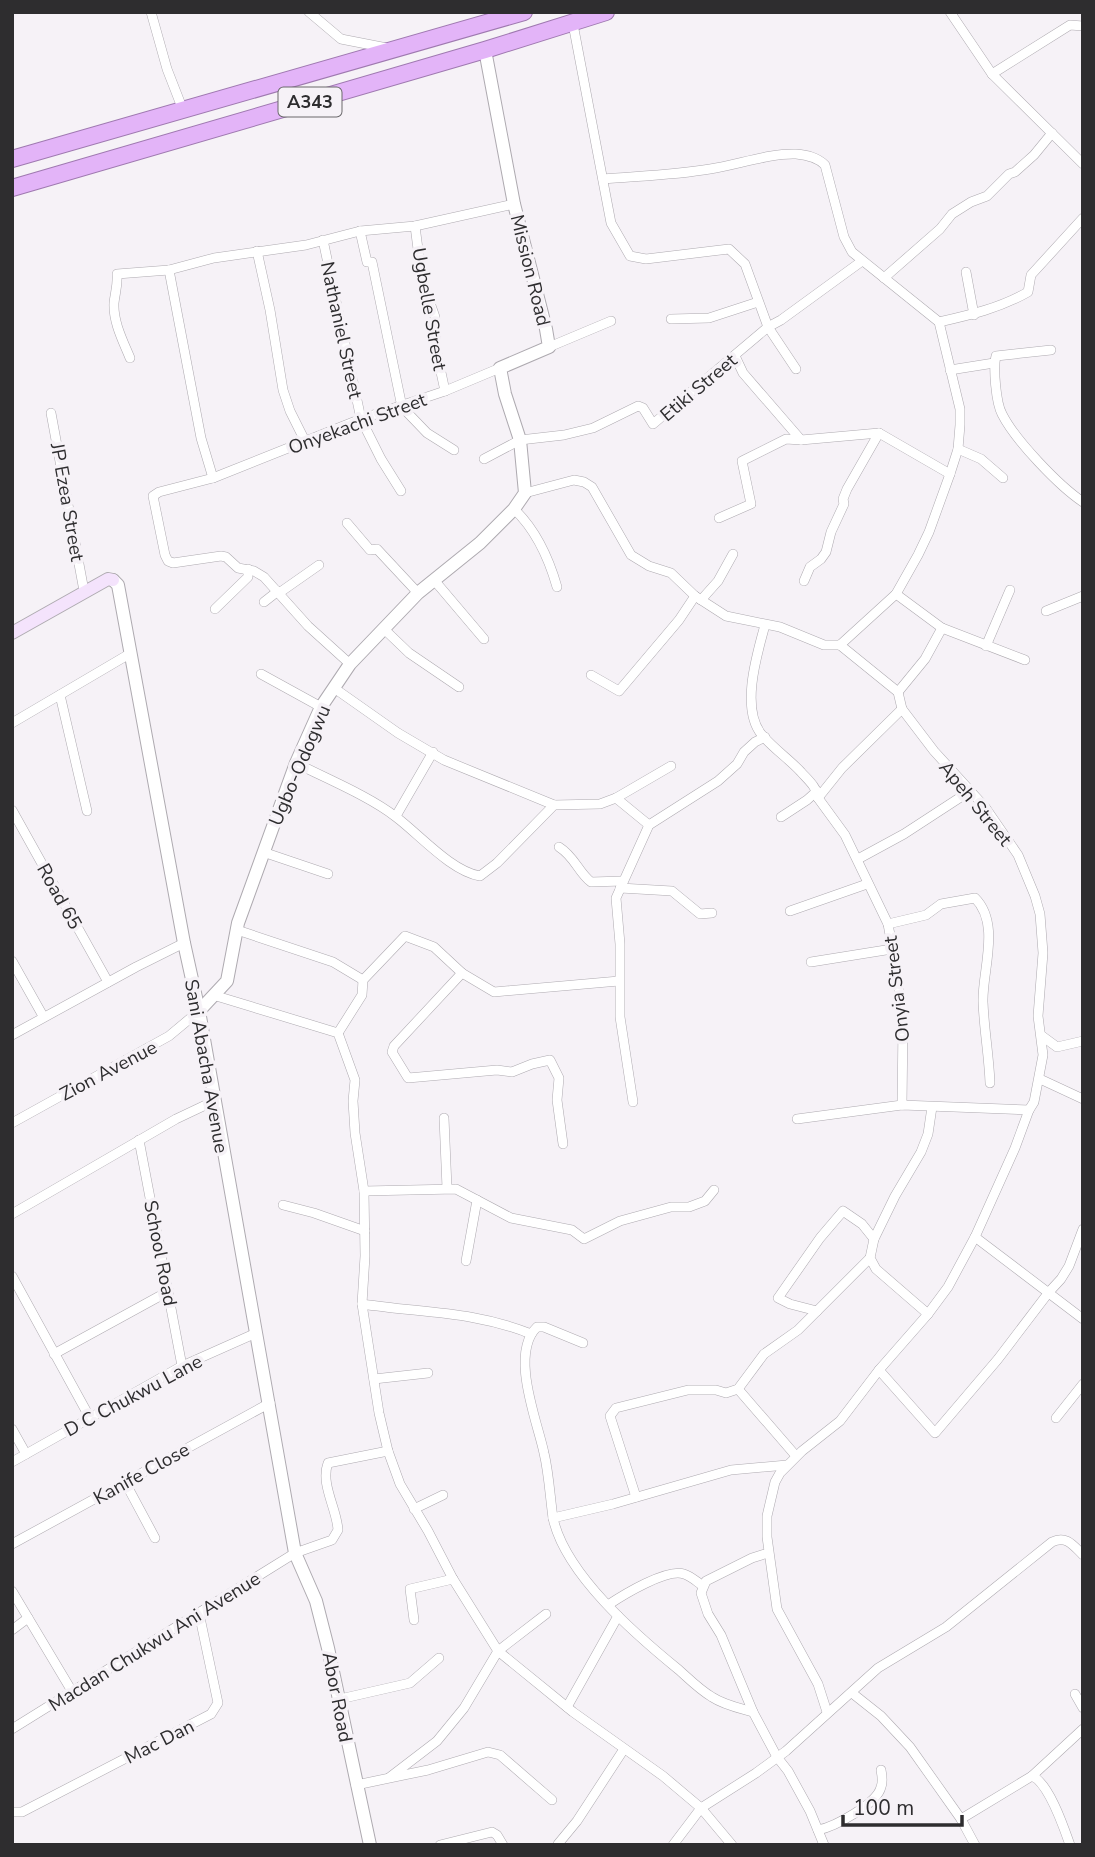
<svg xmlns="http://www.w3.org/2000/svg" width="1095" height="1857" font-family="'Nunito Sans',sans-serif">
<style>
.lines{fill:none;stroke-linecap:round;stroke-linejoin:round}
.minor-casing{stroke:#aeaab0;stroke-width:10}
.tertiary-casing{stroke:#aeaab0;stroke-width:14}
.secondary-casing{stroke:#aeaab0;stroke-width:14}
.trunk-casing{stroke:#9f79b0;stroke-width:18}
.minor{stroke:#fff;stroke-width:9}
.tertiary{stroke:#fff;stroke-width:12}
.secondary{stroke:#f4e3fc;stroke-width:12}
.trunk{stroke:#e3b4f8;stroke-width:16}
.labels{text-anchor:middle;stroke-width:7;stroke-linejoin:round;paint-order:stroke}
.shield{fill:#f6f2f7;stroke:#6a686b;stroke-width:2}
.shield-label{font-size:18px;font-weight:bold;fill:#2e2d2f}
.street-label{font-size:19px;fill:#2e2d2f;stroke:#f6f2f7}
</style>
<rect width="100%" height="100%" fill="#f6f2f7"/>
<g class="lines">
<defs>
<g id="minor">
<polyline points="151,12 167,69 183,110"/>
<polyline points="309,12 341,39 387,48"/>
<polyline points="950,12 992,74 1083,164"/>
<polyline points="573,24 611,223 630,256 646,259 729,249 745,264 768,327 796,369"/>
<polyline points="992,74 1070,25 1083,26"/>
<path d="M603,179C639,176 675,175 710,169C737,165 770,153 796,154C807,155 817,157 825,165L844,237L852,252L939,322L960,409V425L958,449L950,474L929,532L918,555L896,594L840,645"/>
<polyline points="415,226 422,280 435,317 436,349 445,391"/>
<polyline points="360,231 367,262 372,262 402,407 427,433 454,450"/>
<polyline points="323,240 361,419 381,459 401,491"/>
<polyline points="257,251 270,310 283,390 290,411 305,441"/>
<polyline points="169,270 201,438 213,478"/>
<polyline points="966,272 974,315"/>
<polyline points="884,278 940,229 952,214 971,202 987,196 1009,174 1015,172 1034,155 1052,133"/>
<polyline points="671,319 709,318 758,302"/>
<path d="M939,322C970,315 1000,308 1028,292L1031,275L1083,218"/>
<polyline points="549,347 611,321"/>
<path d="M1051,350L996,356C993,368 996,403 1002,414C1015,440 1059,486 1083,502"/>
<polyline points="735,356 743,373 801,440"/>
<path d="M130,358C123,341 113,322 114,303C115,293 118,285 117,274L169,270L214,258L306,245L360,231L415,226L514,204"/>
<polyline points="950,370 994,363"/>
<polyline points="51,413 84,591"/>
<polyline points="958,449 981,459 1003,478"/>
<polyline points="484,459 520,440 564,435 593,428 638,406 643,408 653,424 768,327 781,320 862,261"/>
<polyline points="525,493 574,480 584,482 592,487 631,555 649,566 671,573 695,596 726,616 780,627 824,645 840,645"/>
<path d="M514,509C535,529 549,559 557,587"/>
<polyline points="719,518 751,504 742,461 786,439 801,440 879,433 950,474"/>
<polyline points="347,523 370,550 377,549 418,593"/>
<polyline points="434,580 484,639"/>
<polyline points="804,581 810,567 821,559 826,552 831,532 844,504 843,499 847,489 879,433"/>
<polyline points="279,593 319,565"/>
<polyline points="896,594 942,628 1025,660"/>
<polyline points="701,600 718,581 733,554"/>
<polyline points="264,602 278,591"/>
<polyline points="215,609 248,577 248,569"/>
<polyline points="1046,611 1083,596"/>
<path d="M765,625C757,654 740,709 762,735C774,749 789,759 801,772C808,780 817,787 818,798L845,835L888,924L897,973L903,1024L902,1105"/>
<polyline points="384,629 409,653 459,687"/>
<polyline points="986,646 1010,590"/>
<polyline points="350,664 308,626 264,577 254,571 238,568 226,557 221,556 173,563 168,561 165,555 153,496 159,492 213,478 361,419 445,391 500,368"/>
<polyline points="261,674 321,707"/>
<polyline points="591,675 619,691 679,620 695,596"/>
<polyline points="334,688 398,733 444,760 554,805"/>
<polyline points="898,692 925,659 942,628"/>
<polyline points="60,695 87,811"/>
<polyline points="12,723 131,653"/>
<path d="M296,763C327,779 369,796 396,817C420,835 451,871 480,876L497,863L554,805L600,804L616,798L649,825"/>
<polyline points="616,798 671,766"/>
<polyline points="818,798 842,768 902,709"/>
<polyline points="12,810 108,982"/>
<polyline points="396,816 433,752"/>
<polyline points="781,817 807,800 817,791"/>
<path d="M559,847C575,857 578,872 591,882L623,881"/>
<polyline points="263,852 328,874"/>
<polyline points="858,859 904,834 970,791"/>
<polyline points="620,888 672,891 700,914 712,913"/>
<polyline points="790,911 867,884"/>
<path d="M888,924L926,915L941,904L975,898C1001,924 982,971 983,1002C984,1029 989,1056 990,1083"/>
<polyline points="237,930 333,962 363,980"/>
<polyline points="12,961 43,1016"/>
<polyline points="811,962 892,949"/>
<polyline points="462,973 394,1046 392,1052 408,1078 497,1070 512,1072 532,1064 550,1060 559,1078 557,1100 563,1144"/>
<polyline points="213,995 338,1033 355,1080 353,1101 355,1133 364,1191 365,1256 362,1304 379,1413 388,1451 400,1484 428,1531 453,1579 498,1651 573,1712 663,1776 701,1808 732,1845"/>
<polyline points="338,1033 362,995 363,980 405,936 434,947 462,973 494,992 619,981"/>
<polyline points="12,1035 136,967 184,943"/>
<polyline points="1042,1036 1057,1047 1083,1041"/>
<polyline points="1040,1079 1083,1099"/>
<polyline points="633,1102 620,1017 620,944 616,898 649,825 718,781 737,764 744,752 755,742 765,737"/>
<polyline points="444,1118 447,1188"/>
<polyline points="797,1119 902,1105 1029,1110"/>
<polyline points="12,1123 169,1036 199,1011"/>
<polyline points="139,1140 182,1366"/>
<polyline points="364,1191 456,1189 511,1218 572,1230 584,1239 620,1221 671,1207 689,1207 705,1201 714,1190"/>
<polyline points="283,1205 314,1213 365,1231"/>
<polyline points="12,1214 176,1119 214,1101"/>
<polyline points="975,1237 1083,1319"/>
<polyline points="466,1261 477,1200"/>
<polyline points="12,1276 90,1418"/>
<path d="M362,1304C421,1313 475,1311 531,1334"/>
<polyline points="817,1311 790,1304 778,1298 820,1238 843,1211 862,1224 874,1239"/>
<polyline points="928,1314 876,1269 870,1258 874,1239 895,1196 921,1152 928,1134 932,1107"/>
<polyline points="54,1354 169,1291"/>
<polyline points="879,1370 935,1433 998,1359 1049,1292 1061,1279 1069,1266 1083,1229"/>
<polyline points="374,1379 428,1373"/>
<polyline points="738,1389 796,1456"/>
<polyline points="1056,1418 1083,1384"/>
<polyline points="12,1429 26,1454"/>
<polyline points="12,1462 182,1366 256,1333"/>
<polyline points="125,1482 155,1538"/>
<polyline points="636,1497 610,1416 616,1408 688,1390 716,1390 726,1393 738,1389 764,1354 798,1330 870,1258"/>
<polyline points="414,1509 443,1495"/>
<path d="M553,1518C550,1497 549,1474 544,1453C538,1423 509,1354 537,1327H544L583,1343"/>
<polyline points="12,1544 270,1403"/>
<polyline points="768,1553 752,1558 706,1581 701,1593 708,1614 721,1635 753,1712 777,1757 788,1771 810,1811 824,1845"/>
<polyline points="12,1591 73,1693"/>
<path d="M608,1605C623,1595 667,1568 684,1574C691,1576 697,1582 703,1586"/>
<polyline points="414,1620 410,1589 453,1579"/>
<polyline points="12,1630 28,1618"/>
<polyline points="852,1693 881,1716 910,1747 961,1819 975,1845"/>
<polyline points="1075,1694 1083,1708"/>
<polyline points="340,1699 410,1683 439,1658"/>
<polyline points="567,1707 618,1616"/>
<path d="M753,1712C739,1708 724,1705 712,1697C700,1690 689,1679 679,1670C636,1635 565,1574 553,1518L613,1504L731,1470L787,1465"/>
<polyline points="827,1712 818,1684 777,1609 767,1537 767,1516 775,1482 780,1473 802,1451 840,1421 879,1370 928,1314 948,1287 975,1237 1015,1148 1029,1110 1034,1102 1043,1055 1038,1016 1043,953 1040,914 1035,896 1018,855 985,807 934,751 902,709 898,692 840,645"/>
<path d="M12,1729L295,1553L332,1540L338,1530C337,1509 320,1484 328,1463L388,1451"/>
<path d="M1032,1776C1049,1783 1064,1828 1070,1845"/>
<polyline points="390,1777 437,1741 464,1708 498,1651 546,1614"/>
<polyline points="356,1785 428,1770 488,1752 500,1755 552,1800"/>
<polyline points="12,1812 22,1812 211,1714 218,1703 199,1613"/>
<polyline points="961,1819 1032,1776 1083,1729"/>
<path d="M818,1830C834,1827 877,1804 881,1787C883,1782 882,1775 881,1770"/>
<polyline points="558,1844 577,1821 624,1749"/>
<polyline points="440,1845 492,1832 497,1835 503,1845"/>
<path d="M673,1845L701,1808L756,1773L786,1751L878,1668L946,1627L1052,1542C1066,1535 1073,1545 1083,1555"/>
</g>
<g id="tertiary">
<polyline points="113,580 118,585 184,943 199,1011 295,1553 316,1601 328,1648 370,1845"/>
<polyline points="199,1011 227,981 238,923 296,763 321,707 350,664 418,593 480,543 514,509 525,493 520,440 505,394 500,368 549,347 546,329 514,204 485,50"/>
</g>
<polyline id="secondary" points="12,633 108,579 113,580"/>
<g id="trunk">
<polyline points="12,159 524,12"/>
<polyline points="12,188 485,50 606,12"/>
</g>
</defs>
<use href="#minor" class="minor-casing"/>
<use href="#tertiary" class="tertiary-casing"/>
<use href="#secondary" class="secondary-casing"/>
<use href="#trunk" class="trunk-casing"/>
<use href="#minor" class="minor"/>
<use href="#tertiary" class="tertiary"/>
<use href="#secondary" class="secondary"/>
<use href="#trunk" class="trunk"/>
</g>
<g class="labels">
<rect class="shield" x="278.5" y="87.5" width="63" height="29" rx="5"/>
<g class="shield-label">
<text x="310" y="108">A343</text>
</g>
<g class="street-label">
<text transform="translate(531 270) rotate(76)" y="7">Mission Road</text>
<text transform="translate(430 309) rotate(80)" y="7">Ugbelle Street</text>
<text transform="translate(342 330) rotate(78)" y="7">Nathaniel Street</text>
<text transform="translate(698 387) rotate(-40)" y="7">Etiki Street</text>
<text transform="translate(357 423) rotate(-20)" y="7">Onyekachi Street</text>
<text transform="translate(68 502) rotate(80)" y="7">JP Ezea Street</text>
<text transform="translate(299 765) rotate(-67)" y="7">Ugbo-Odogwu</text>
<text transform="translate(976 803) rotate(51)" y="7">Apeh Street</text>
<text transform="translate(60 896) rotate(61)" y="7">Road 65</text>
<text transform="translate(896 989) rotate(-97)" y="7">Onyia Street</text>
<text transform="translate(207 1066) rotate(80)" y="7">Sani Abacha Avenue</text>
<text transform="translate(108 1070) rotate(-28)" y="7">Zion Avenue</text>
<text transform="translate(161 1253) rotate(79)" y="7">School Road</text>
<text transform="translate(133 1395) rotate(-28)" y="7">D C Chukwu Lane</text>
<text transform="translate(141 1473) rotate(-29)" y="7">Kanife Close</text>
<text transform="translate(154 1641) rotate(-32)" y="7">Macdan Chukwu Ani Avenue</text>
<text transform="translate(338 1697) rotate(79)" y="7">Abor Road</text>
<text transform="translate(159 1741) rotate(-27)" y="7">Mac Dan</text>
</g>
</g>
<rect width="1095" height="1857" fill="none" stroke="#2e2d2f" stroke-width="28"/>
<path d="M843 1815v10h119v-10" fill="none" stroke="#2e2d2f" stroke-width="3.5"/>
<text x="853" y="1815" font-size="21" fill="#2e2d2f" stroke="#f6f2f7" stroke-width="5" paint-order="stroke">100 m</text>
</svg>
